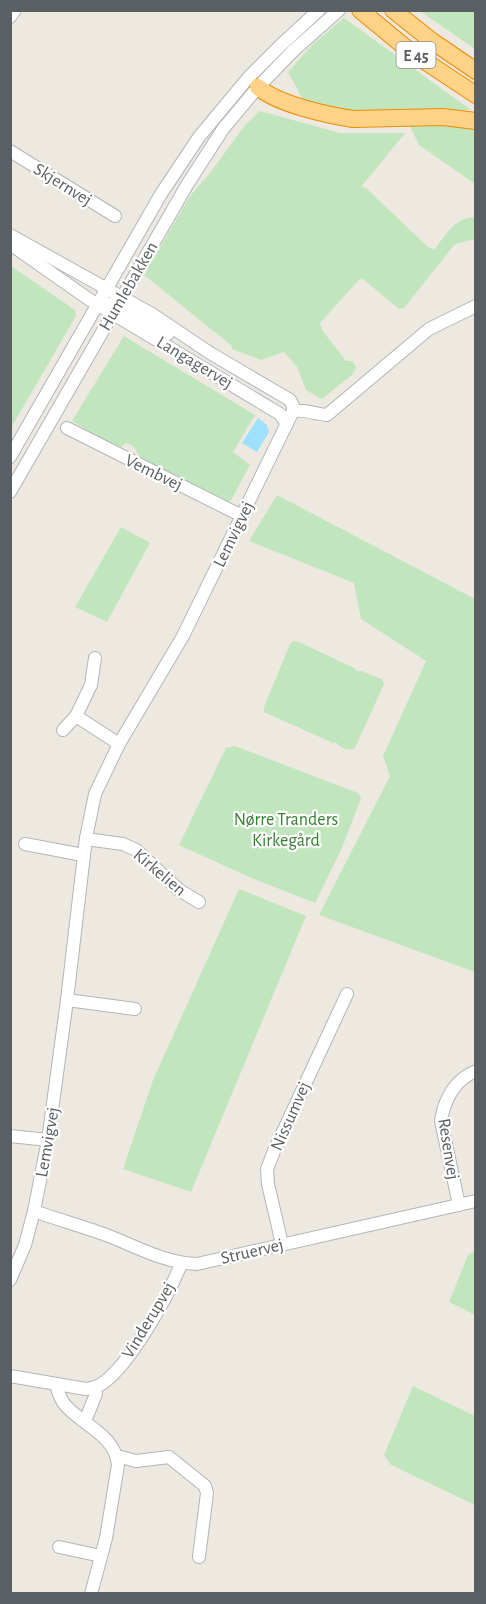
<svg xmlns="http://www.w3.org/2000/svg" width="486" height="1604" font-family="'Alegreya Sans',sans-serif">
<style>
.green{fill:#c1e6bd}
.water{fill:#a0e0ff}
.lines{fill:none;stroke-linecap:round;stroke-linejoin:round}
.minor-casing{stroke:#b2b5b9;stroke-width:14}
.highway-casing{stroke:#ef8a00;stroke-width:18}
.minor{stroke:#fff;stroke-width:12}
.highway{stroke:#ffd387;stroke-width:16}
.labels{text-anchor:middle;stroke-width:4.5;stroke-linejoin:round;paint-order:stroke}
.shield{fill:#fff;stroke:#8c8f92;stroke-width:1.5}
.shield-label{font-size:16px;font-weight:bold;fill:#5a5f63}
.street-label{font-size:18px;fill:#5a5f63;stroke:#fff}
.park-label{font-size:18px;fill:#368231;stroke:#fff}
</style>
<rect width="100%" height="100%" fill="#ede9e1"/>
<g class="green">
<polygon points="420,11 475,11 475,49"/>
<polygon points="344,18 471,110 366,113 304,102 288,72 312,45"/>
<path d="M260,111L340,133H405L361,187L366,188L429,248L435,249C446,235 456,216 475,218V239L455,244L404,308L399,309L363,279L359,280L320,323L322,330L346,361H352L356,367L353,374L322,399L306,390L297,367L284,352L261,360L232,349V346L144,275L190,196L210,173L245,125Z"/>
<polygon points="436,125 475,128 475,184 419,145 410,126"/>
<polygon points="11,266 75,310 76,316 11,428"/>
<polygon points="124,336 255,415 233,452 250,465 230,502 143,462 134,447 127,443 117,449 72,421"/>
<polygon points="277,495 475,599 475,972 319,915 390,776 383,756 426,661 361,619 354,583 249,541"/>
<polygon points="121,527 150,543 107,622 75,607"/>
<path d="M294,641L299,642L354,668L357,671H361L382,679L384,684L355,748C348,752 344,748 338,745L336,742L333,743L264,712V707L290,644Z"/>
<polygon points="235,746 358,793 361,798 342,848 315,903 249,877 179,845 226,748"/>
<polygon points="239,889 306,916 191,1192 123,1169 153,1080"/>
<polygon points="473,1252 476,1253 475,1315 449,1302 468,1255"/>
<polygon points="413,1386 475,1416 475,1505 391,1465 384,1455"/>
</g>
<polygon class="water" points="258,418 267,425 269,432 257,452 242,443"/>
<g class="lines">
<defs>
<g id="minor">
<polyline points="10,17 15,10"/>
<polyline points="10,151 115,216"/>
<polyline points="10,235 152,314 210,353 290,400 293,406 293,411"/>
<polyline points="10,244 90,300 280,414 287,424"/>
<polyline points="109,304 118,304 168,334"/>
<path d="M293,411C305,409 315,414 327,415L429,329L476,306"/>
<polyline points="67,428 242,516"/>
<polyline points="10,457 161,194 199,137 248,78 281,45 319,10"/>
<polyline points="10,492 187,185 223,129 258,87 293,51 339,10"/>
<polyline points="95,658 91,685 76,716 119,744"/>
<polyline points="63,730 76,716"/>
<polyline points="86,839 123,844 136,850 179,890 199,902"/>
<polyline points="25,844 83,855"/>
<polyline points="67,1000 135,1009"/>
<polyline points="10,1136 48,1140"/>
<path d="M459,1205L441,1121C444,1100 455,1079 476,1071"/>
<path d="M34,1211C59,1220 85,1227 109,1236C139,1248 166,1263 197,1264L476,1201"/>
<polyline points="282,1244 268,1184 267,1169 274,1151 347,994"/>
<polyline points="10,1280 25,1245 34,1211 48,1140 67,1000 86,838 95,794 119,744 183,636 293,411"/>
<path d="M10,1376L86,1389C93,1388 98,1387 103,1383C130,1364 169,1295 181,1264"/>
<path d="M56,1385C58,1392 60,1400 66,1406C84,1426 115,1435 118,1465L106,1538L91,1594"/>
<polyline points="85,1421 96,1394 95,1388"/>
<polyline points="117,1456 136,1461 169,1457 205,1486 207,1493 199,1557"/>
<polyline points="59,1547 101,1556"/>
</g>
<g id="highway">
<polyline points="360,10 411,52 476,95"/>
<polyline points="393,10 432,41 476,71"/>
<path d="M258,87C277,104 327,115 353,119L443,117L476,121"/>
</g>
</defs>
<use href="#minor" class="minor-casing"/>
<use href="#highway" class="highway-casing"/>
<use href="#minor" class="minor"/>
<use href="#highway" class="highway"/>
</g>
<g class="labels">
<rect class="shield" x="396.5" y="42" width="39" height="26" rx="4.5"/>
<g class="shield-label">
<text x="416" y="61">E 45</text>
</g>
<g class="street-label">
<text transform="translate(63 184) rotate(32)" y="6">Skjernvej</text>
<text transform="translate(128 286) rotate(-60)" y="6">Humlebakken</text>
<text transform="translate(195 362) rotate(31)" y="6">Langagervej</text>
<text transform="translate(154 472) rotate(26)" y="6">Vembvej</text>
<text transform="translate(233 534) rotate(-64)" y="6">Lemvigvej</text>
<text transform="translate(160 872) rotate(40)" y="6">Kirkelien</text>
<text transform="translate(290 1116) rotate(-66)" y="6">Nissumvej</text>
<text transform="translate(47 1142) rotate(-80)" y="6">Lemvigvej</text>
<text transform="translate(449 1149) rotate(81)" y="6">Resenvej</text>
<text transform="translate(252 1251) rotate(-13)" y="6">Struervej</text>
<text transform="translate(148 1320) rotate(-59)" y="6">Vinderupvej</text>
</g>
<g class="park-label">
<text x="286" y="825">Nørre Tranders<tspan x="286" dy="21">Kirkegård</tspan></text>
</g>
</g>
<rect width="486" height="1604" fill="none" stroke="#5a5f63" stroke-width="24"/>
</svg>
